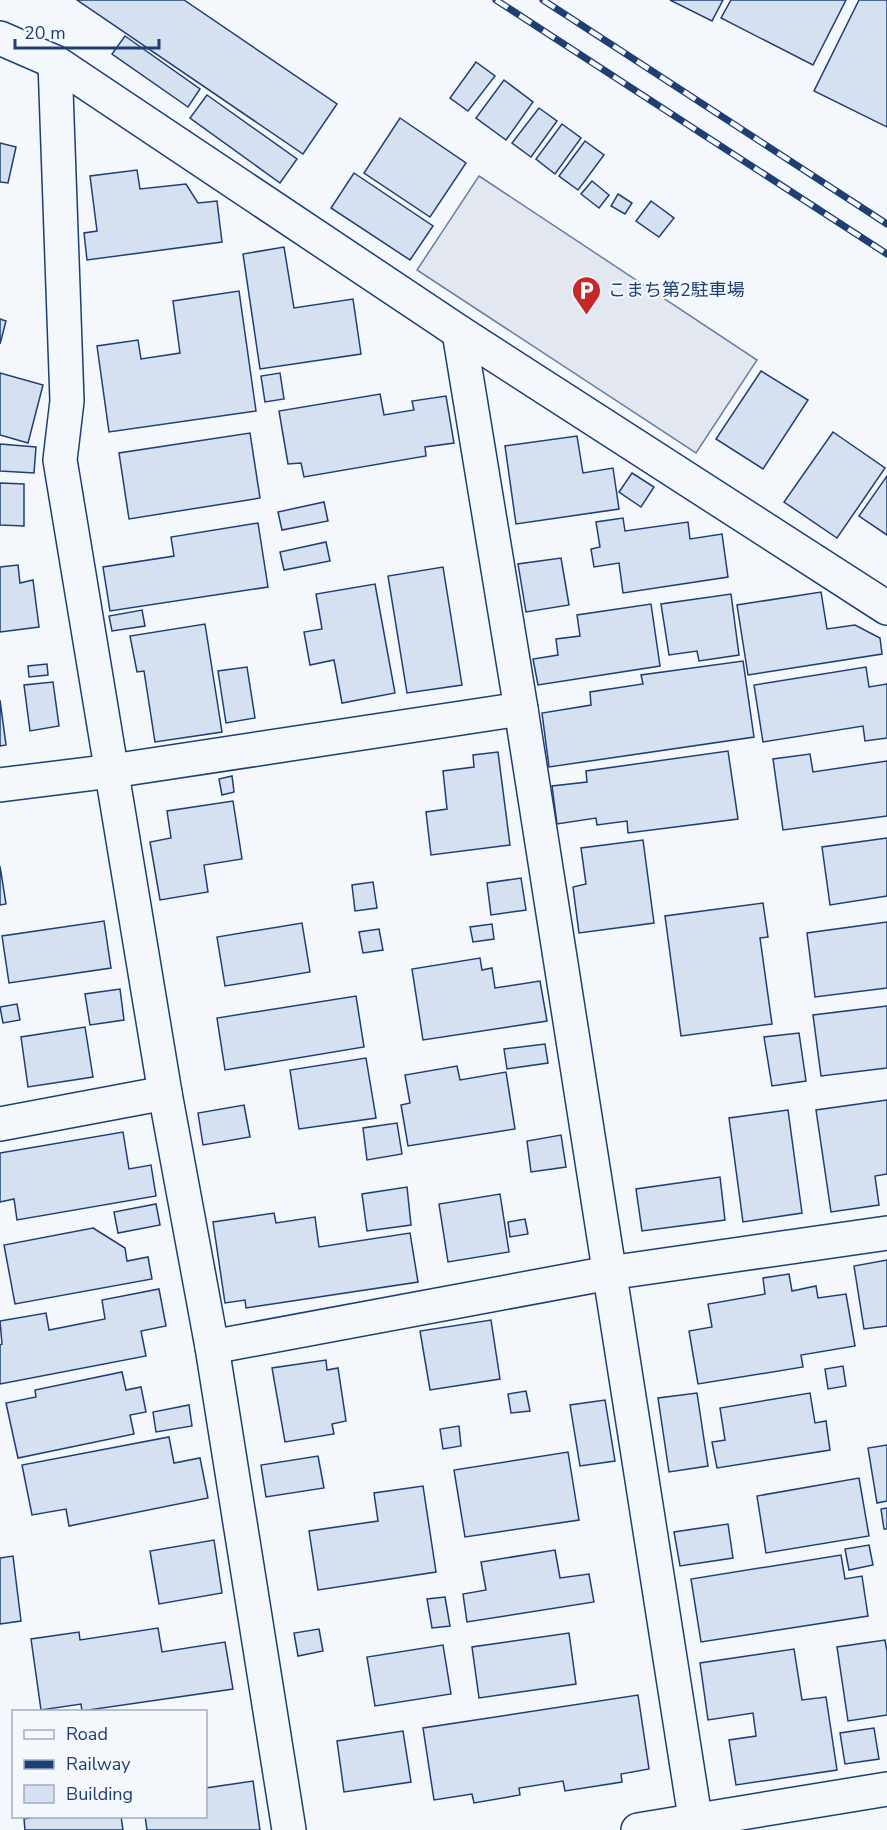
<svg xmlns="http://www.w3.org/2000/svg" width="887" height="1830" font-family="'Nunito Sans','Noto Sans JP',sans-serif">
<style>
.parking{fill:#e3e8f0;stroke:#687fa3;stroke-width:1.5}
.building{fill:#d5e0f0;stroke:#1d3f73;stroke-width:1.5}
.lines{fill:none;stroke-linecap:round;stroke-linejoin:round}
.minor-casing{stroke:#1d3f73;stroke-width:36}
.minor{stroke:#f4f7fb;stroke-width:33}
.rail-casing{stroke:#1d3f73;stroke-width:7}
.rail{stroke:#f4f7fb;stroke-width:4.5;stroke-dasharray:14;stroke-linecap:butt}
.labels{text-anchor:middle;stroke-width:4.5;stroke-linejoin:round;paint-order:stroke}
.poi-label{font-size:18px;fill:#1d3f73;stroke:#f4f7fb;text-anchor:start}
</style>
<rect width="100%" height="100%" fill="#f4f7fb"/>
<polygon class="parking" points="479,176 757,360 696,453 417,270"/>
<g class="building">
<polygon points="77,0 184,0 337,104 303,154"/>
<polygon points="670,0 723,0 712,21"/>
<polygon points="731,0 846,0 813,65 721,18"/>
<polygon points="859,0 887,0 887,127 814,91"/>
<polygon points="125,36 200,89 188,107 112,54"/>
<polygon points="476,62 495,76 468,111 450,98"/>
<polygon points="504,80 533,102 506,140 476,118"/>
<polygon points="207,95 297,159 280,183 190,118"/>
<polygon points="539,108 557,121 531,157 512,143"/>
<polygon points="400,118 466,163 430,217 364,173"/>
<polygon points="562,124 581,138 555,174 536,159"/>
<polygon points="585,141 604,155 578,190 559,176"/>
<polygon points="0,143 16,147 8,183 0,182"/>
<polygon points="137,170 140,189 186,184 198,203 217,201 222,242 87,260 84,233 97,231 90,176"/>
<polygon points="354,173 433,226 410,260 331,208"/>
<polygon points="592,181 609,195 599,208 581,194"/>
<polygon points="618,194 632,203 625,214 611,206"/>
<polygon points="651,201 674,218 659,237 636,221"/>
<polygon points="284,247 294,308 353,299 361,354 260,369 243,254"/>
<polygon points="239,291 256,411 109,432 97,346 138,340 141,359 180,353 173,301"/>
<polygon points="0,319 6,321 0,344"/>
<polygon points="761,371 808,400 763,469 716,439"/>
<polygon points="0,373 43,385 28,443 0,435"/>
<polygon points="280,373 284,399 265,402 261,376"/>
<polygon points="380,394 384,415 414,410 412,401 446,396 454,443 425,447 426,456 304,477 301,463 288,464 279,411"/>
<polygon points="833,432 885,468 837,538 784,502"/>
<polygon points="250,433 260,498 129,519 119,453"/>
<polygon points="577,436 583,473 613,468 619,509 516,524 505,446"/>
<polygon points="0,444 36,447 34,473 0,471"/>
<polygon points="632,473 654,487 641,507 619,492"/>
<polygon points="887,476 887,535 859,516"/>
<polygon points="0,483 24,484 24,526 0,525"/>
<polygon points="324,502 328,521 282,530 278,512"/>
<polygon points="623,518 625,531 688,522 690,539 722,534 728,577 623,593 619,563 594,567 591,549 600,547 596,522"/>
<polygon points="258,523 268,587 110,611 103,567 174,556 171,537"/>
<polygon points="326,542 330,561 284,570 280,552"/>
<polygon points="561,558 569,605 526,612 518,564"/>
<polygon points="18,565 20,583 33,580 39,627 0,632 0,567"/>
<polygon points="443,567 462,685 407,693 388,576"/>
<polygon points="375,584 395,693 342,703 334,660 310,665 304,632 322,629 316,594"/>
<polygon points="821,592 827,629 855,625 880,638 882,654 748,675 737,605"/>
<polygon points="731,594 739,655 699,661 697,651 669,655 661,604"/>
<polygon points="651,604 660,666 538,685 533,659 558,655 556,639 580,636 577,615"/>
<polygon points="142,610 145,626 112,631 109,616"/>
<polygon points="205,624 222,732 155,742 144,671 137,672 130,636"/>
<polygon points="743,661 754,737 549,767 542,713 591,705 590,692 643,684 641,675"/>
<polygon points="47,664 48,675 29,677 28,666"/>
<polygon points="247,667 255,718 226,723 218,671"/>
<polygon points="866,667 869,687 887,684 887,738 865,741 863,726 763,742 754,685"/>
<polygon points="53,682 59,726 30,731 24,685"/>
<polygon points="0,700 6,745 0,746"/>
<polygon points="728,751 738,819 628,833 627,821 597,825 596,818 557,824 552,786 587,782 586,771"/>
<polygon points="498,752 510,845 431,855 426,812 447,809 443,771 474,767 473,755"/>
<polygon points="810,754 813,772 887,761 887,816 783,830 773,759"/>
<polygon points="232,776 234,792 222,795 219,779"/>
<polygon points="233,801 242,859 204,865 208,892 160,900 150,842 171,838 167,811"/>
<polygon points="887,838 887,896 830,905 822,847"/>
<polygon points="643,840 654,923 579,933 573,887 586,884 581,848"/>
<polygon points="0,866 6,904 0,905"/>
<polygon points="521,878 526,910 491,915 487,883"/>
<polygon points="373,882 377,908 355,911 352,885"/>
<polygon points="763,903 768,937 760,938 772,1024 681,1036 665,916"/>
<polygon points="104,921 111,968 9,983 2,936"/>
<polygon points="887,922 887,988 815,997 807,933"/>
<polygon points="302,923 310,972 225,986 217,937"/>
<polygon points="492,924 494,939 473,942 470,927"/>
<polygon points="379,929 383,950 363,953 359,932"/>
<polygon points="480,958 482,970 492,968 495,988 540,981 547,1021 423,1040 412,969"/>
<polygon points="120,989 124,1020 90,1025 85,994"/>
<polygon points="356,996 364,1047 225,1070 217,1018"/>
<polygon points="17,1004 20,1020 3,1023 0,1007"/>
<polygon points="887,1006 887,1068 821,1076 813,1015"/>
<polygon points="85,1027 93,1077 28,1087 21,1037"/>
<polygon points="799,1033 806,1081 772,1086 764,1037"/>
<polygon points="545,1044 548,1063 507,1069 504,1049"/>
<polygon points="366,1058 376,1118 299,1129 290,1070"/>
<polygon points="457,1066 460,1080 506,1072 515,1129 408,1146 401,1105 410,1103 405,1075"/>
<polygon points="887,1100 887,1174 875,1176 879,1205 831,1212 816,1110"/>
<polygon points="244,1105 250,1137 203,1145 198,1113"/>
<polygon points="788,1110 802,1213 743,1222 729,1118"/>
<polygon points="397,1123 402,1154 367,1160 363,1128"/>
<polygon points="123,1132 129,1169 151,1165 156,1196 17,1220 14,1199 0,1202 0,1153"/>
<polygon points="561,1135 566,1167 531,1172 527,1141"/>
<polygon points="720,1177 725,1220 642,1231 636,1189"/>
<polygon points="407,1187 411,1225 367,1231 362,1194"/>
<polygon points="500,1194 509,1252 448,1262 439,1204"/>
<polygon points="156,1204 160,1225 118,1233 114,1212"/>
<polygon points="274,1213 276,1223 315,1217 319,1247 410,1233 418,1282 246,1308 245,1300 225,1303 213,1222"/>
<polygon points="525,1219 528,1234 510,1237 508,1222"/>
<polygon points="93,1228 125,1248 127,1261 148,1257 152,1279 15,1304 4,1245"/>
<polygon points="887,1260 887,1326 864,1329 854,1266"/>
<polygon points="789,1274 792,1291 816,1286 818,1298 846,1294 855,1346 801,1355 803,1367 698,1384 689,1331 712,1327 708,1304 765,1294 763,1278"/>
<polygon points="159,1289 166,1326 141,1331 146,1356 0,1384 0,1345 2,1344 0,1321 46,1313 49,1330 105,1319 102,1300"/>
<polygon points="491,1320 500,1379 430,1390 420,1331"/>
<polygon points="326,1360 327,1370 338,1368 346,1421 332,1424 334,1434 285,1442 272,1368"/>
<polygon points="843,1366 846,1386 828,1389 825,1369"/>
<polygon points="122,1372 126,1390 141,1387 146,1412 130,1415 134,1434 18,1458 6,1403 36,1397 35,1390"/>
<polygon points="526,1391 530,1411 511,1413 508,1394"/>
<polygon points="697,1393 708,1466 669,1472 658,1398"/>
<polygon points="810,1393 815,1423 826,1421 830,1450 717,1468 712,1442 725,1440 720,1408"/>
<polygon points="605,1400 615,1461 580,1466 570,1405"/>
<polygon points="189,1405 192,1426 156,1432 153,1412"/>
<polygon points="459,1426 461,1446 443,1449 440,1429"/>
<polygon points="169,1437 174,1463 200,1458 208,1498 69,1526 66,1509 32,1515 22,1465"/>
<polygon points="887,1445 887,1501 877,1503 868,1448"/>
<polygon points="568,1452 579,1520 465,1537 454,1470"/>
<polygon points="318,1456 324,1488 266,1497 261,1465"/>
<polygon points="859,1478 869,1536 766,1553 757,1496"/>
<polygon points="423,1486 436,1572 318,1590 309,1531 378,1521 374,1493"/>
<polygon points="887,1508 887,1529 884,1529 881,1509"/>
<polygon points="728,1524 733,1558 680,1566 674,1532"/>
<polygon points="214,1540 222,1593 159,1604 150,1551"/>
<polygon points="869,1545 873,1565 849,1570 845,1549"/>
<polygon points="555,1550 560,1578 589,1574 594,1602 467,1622 463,1594 486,1590 481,1562"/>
<polygon points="841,1555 845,1579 862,1576 868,1616 701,1642 691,1579"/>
<polygon points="13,1556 21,1621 0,1624 0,1558"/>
<polygon points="445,1597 450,1626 432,1628 427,1599"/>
<polygon points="158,1628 162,1652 225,1642 233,1689 82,1711 81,1704 41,1710 31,1639 79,1632 80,1640"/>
<polygon points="319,1629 323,1651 298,1656 294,1633"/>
<polygon points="569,1633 576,1684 479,1698 472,1647"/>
<polygon points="885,1640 887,1651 887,1715 848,1721 837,1647"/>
<polygon points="443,1645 451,1694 375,1706 367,1657"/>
<polygon points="794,1649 802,1700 826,1697 837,1770 736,1785 729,1740 756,1736 753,1713 708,1720 700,1663"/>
<polygon points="638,1695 649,1769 621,1774 622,1782 565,1791 563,1781 519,1788 520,1795 474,1803 472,1794 434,1800 423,1728"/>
<polygon points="874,1728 879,1759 845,1764 840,1733"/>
<polygon points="403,1731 411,1782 344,1792 337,1741"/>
<polygon points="253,1781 260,1830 147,1830 145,1816 206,1816 206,1788"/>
<polygon points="40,1816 121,1816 123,1830 25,1830 24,1819"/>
</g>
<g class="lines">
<defs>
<g id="minor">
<polyline points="0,38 55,62 459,332 887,608"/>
<polyline points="55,62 67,401 60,460 165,1093 212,1347 289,1830"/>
<polyline points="459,332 521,709 697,1830"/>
<polyline points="0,785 112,771 521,709"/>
<polyline points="0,1124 165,1093"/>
<polyline points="212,1347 609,1273 887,1233"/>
<polyline points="638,1830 887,1789"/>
</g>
</defs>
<use href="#minor" class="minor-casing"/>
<use href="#minor" class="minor"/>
<defs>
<g id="rail">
<polyline points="496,0 887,254"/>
<polyline points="543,0 887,224"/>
</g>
</defs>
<use href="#rail" class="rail-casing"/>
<use href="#rail" class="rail"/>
</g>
<defs>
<symbol id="parking-pin" viewBox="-11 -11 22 30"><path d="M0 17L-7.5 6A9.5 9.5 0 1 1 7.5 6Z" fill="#c62828" stroke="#f4f7fb"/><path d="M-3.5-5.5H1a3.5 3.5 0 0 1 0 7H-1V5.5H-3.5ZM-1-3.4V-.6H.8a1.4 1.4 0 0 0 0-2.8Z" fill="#fff"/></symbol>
</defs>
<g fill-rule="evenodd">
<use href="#parking-pin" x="570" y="274" width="33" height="45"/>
</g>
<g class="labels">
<g class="poi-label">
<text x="608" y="296">こまち第2駐車場</text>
</g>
</g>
<rect x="12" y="1710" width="195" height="108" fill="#f4f7fb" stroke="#9eadc5" stroke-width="1.5"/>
<rect x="24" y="1730" width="30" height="9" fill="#f4f7fb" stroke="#9eadc5" stroke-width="1.5"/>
<text x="66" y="1740" font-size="18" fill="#1d3f73">Road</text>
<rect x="24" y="1760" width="30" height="9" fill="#1d3f73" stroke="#9eadc5" stroke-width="1.5"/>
<text x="66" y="1770" font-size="18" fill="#1d3f73">Railway</text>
<rect x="24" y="1785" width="30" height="18" fill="#d5e0f0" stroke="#9eadc5" stroke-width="1.5"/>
<text x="66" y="1800" font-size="18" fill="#1d3f73">Building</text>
<path d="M15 39v9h144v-9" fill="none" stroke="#1d3f73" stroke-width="3"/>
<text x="24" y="39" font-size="18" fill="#1d3f73" stroke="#f4f7fb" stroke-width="4.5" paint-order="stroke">20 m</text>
</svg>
